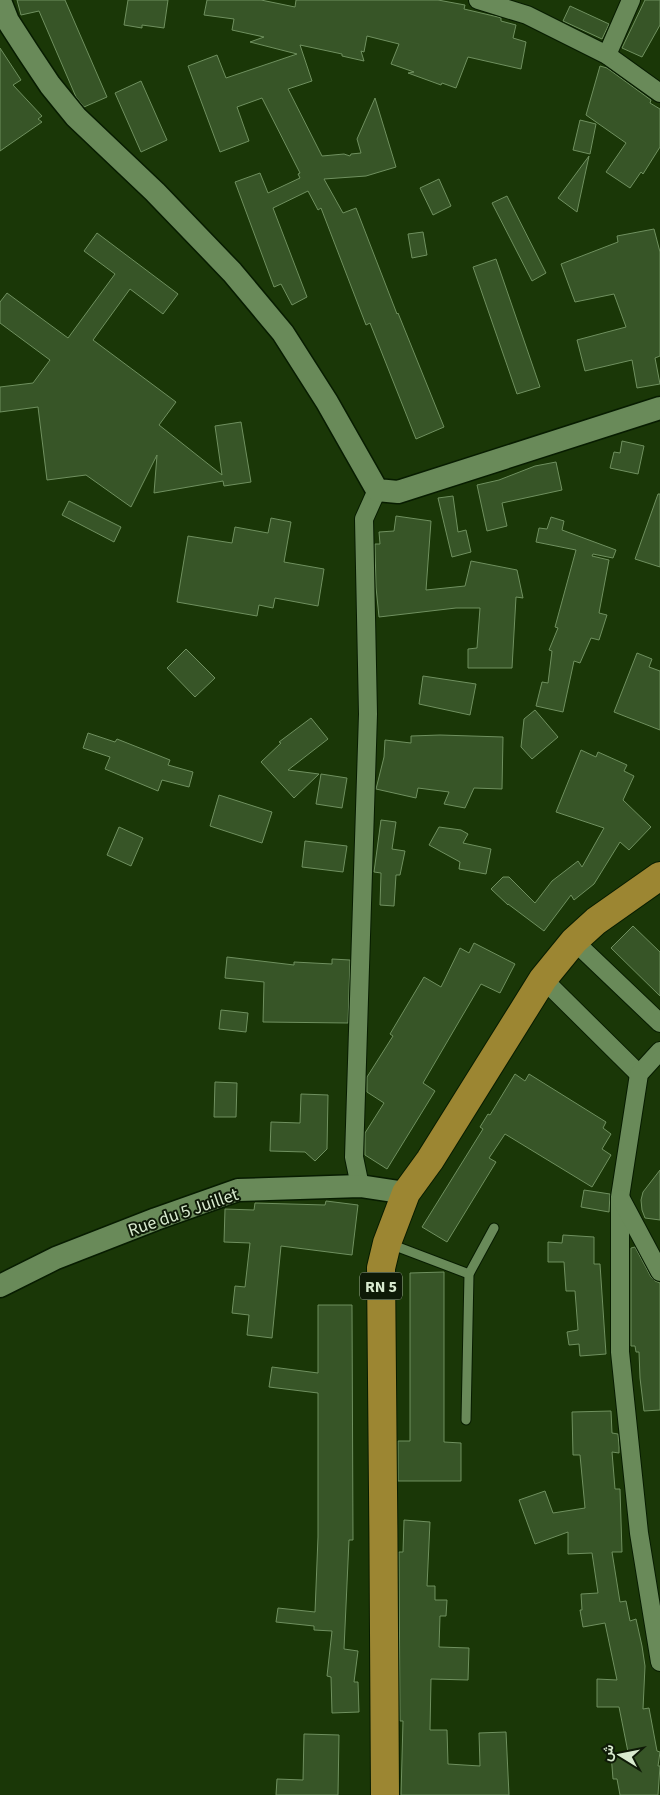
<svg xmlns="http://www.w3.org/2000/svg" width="660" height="1795" font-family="'Source Sans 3',Vazirmatn,sans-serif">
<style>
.building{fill:#375527;stroke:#6f905f}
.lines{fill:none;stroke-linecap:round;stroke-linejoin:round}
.service-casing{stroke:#071c00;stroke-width:11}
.minor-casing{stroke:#071c00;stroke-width:20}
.tertiary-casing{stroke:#071c00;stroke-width:25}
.primary-casing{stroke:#071c00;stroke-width:30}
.service{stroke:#698a59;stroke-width:9}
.minor{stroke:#698a59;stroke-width:18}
.tertiary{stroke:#698a59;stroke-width:22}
.primary{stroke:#9c8632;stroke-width:28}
.labels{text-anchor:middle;stroke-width:4;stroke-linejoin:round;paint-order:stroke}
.shield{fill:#0e1a07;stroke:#9cac94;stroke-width:1}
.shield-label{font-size:16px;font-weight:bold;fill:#d9ebd0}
.street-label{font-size:18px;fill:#d9ebd0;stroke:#0e1a07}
</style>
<rect width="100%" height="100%" fill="#1a3707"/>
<g class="building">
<polygon points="17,0 65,0 107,97 84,107 76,97 39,11 21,15"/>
<polygon points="128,0 168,0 164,28 142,25 142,28 124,25"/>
<polygon points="207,0 261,0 295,7 296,0 438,0 465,5 464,9 498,17 501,18 501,21 516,25 513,38 526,42 521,69 468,57 456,88 442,83 441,85 408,73 414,72 391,64 399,44 367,36 364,52 361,51 364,61 342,56 342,54 300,45 312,81 288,89 322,156 344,154 350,156 351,154 361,153 357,139 375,98 396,167 366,176 324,179 343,213 356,208 397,314 398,313 444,427 416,439 370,323 366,325 321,208 318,210 308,191 273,208 307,297 292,305 281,284 274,287 235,182 260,173 268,193 300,178 298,174 300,173 262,98 237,107 249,141 220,152 188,66 217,55 226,78 297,54 250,42 264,37 232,30 234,19 204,15"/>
<polygon points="645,0 660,0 660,25 642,57 622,48"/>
<polygon points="570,6 609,24 602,39 563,21"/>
<polygon points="0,48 21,80 13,85 42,116 38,119 42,122 0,151"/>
<polygon points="600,66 607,68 651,100 650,103 660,109 660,147 643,174 641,172 630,188 606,172 626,143 586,115"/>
<polygon points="141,81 167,140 141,152 115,93"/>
<polygon points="580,120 596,124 590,154 573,150"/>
<polygon points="589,156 577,212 558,198"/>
<polygon points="439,179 451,206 433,215 420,188"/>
<polygon points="507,196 546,273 532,281 492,203"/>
<polygon points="654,229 660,252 660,356 655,358 660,384 637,388 632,360 585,371 577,340 626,327 614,294 575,302 561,264 618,242 617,236"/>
<polygon points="423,232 427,255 412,258 408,234"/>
<polygon points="97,233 178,294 163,314 130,289 93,340 176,402 159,425 222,475 215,426 241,422 251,482 224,486 223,481 154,493 157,455 131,507 86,475 47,480 38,407 0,412 0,387 33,383 50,360 0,323 0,302 7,293 68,338 115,274 84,251"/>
<polygon points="496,259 540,387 517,394 473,267"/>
<polygon points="622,441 644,446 638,474 610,468 614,452 620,453"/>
<polygon points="556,462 562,490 502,503 507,526 487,531 477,485 499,480 535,466"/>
<polygon points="658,494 660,494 660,567 635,559"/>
<polygon points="453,496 458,532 466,530 471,552 452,557 438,498"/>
<polygon points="69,501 121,527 114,542 62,515"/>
<polygon points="396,516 431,521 426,590 465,586 471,561 517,570 523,598 516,597 512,668 468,668 468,649 477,648 480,608 456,608 379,617 376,587 375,544 380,544 379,532 394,531"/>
<polygon points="551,517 564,521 562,530 616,550 613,558 593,554 592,556 609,560 599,613 607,615 599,640 591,638 580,663 574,661 563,712 536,706 542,682 548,683 552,651 549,650 558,628 555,627 576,550 536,542 539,528 547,529"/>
<polygon points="271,518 291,522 284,562 324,569 318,606 275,598 273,608 259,605 257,616 177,602 188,536 232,543 235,527 268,533"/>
<polygon points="186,649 215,678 195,697 167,668"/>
<polygon points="637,653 652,659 649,667 660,671 660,730 614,712"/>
<polygon points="423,676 476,684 470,715 419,704"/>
<polygon points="535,710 558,737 532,759 521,747 524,719"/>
<polygon points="311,718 328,739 288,770 319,774 294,798 261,762 281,743 279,742"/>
<polygon points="88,733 115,742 117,739 170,760 168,765 193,772 189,787 162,780 158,791 105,769 110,757 83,748"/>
<polygon points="440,735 503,737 502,789 474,788 465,808 444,804 449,792 418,788 416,798 376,789 384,757 385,740 411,743 411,736"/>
<polygon points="581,750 596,757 598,752 627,765 624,771 634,776 623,800 651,827 629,850 620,842 594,884 574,900 571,895 544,931 508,904 508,905 491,889 503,877 509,877 535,903 552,881 578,861 582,867 604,828 556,812"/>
<polygon points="321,774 347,778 342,808 316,804"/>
<polygon points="219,795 272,812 262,843 210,826"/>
<polygon points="381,820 396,822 392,849 405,851 400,875 396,875 394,906 380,905 381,873 374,872"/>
<polygon points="119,827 143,838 131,866 107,855"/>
<polygon points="439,827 461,830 468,834 463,843 491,849 486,874 459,869 460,862 429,845"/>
<polygon points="305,841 347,846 343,872 302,867"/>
<polygon points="633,926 660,952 660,996 611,948"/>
<polygon points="474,943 515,964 500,993 481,984 423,1083 435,1091 387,1169 365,1155 365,1133 384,1103 367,1092 367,1077 393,1036 390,1034 424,977 441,987 460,948 469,953"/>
<polygon points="227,957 294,965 294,962 332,964 332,959 350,960 348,1023 263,1022 264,982 225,978"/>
<polygon points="221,1010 248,1013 246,1032 219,1029"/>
<polygon points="515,1074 525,1081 529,1074 606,1122 603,1128 611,1134 602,1149 611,1155 592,1187 505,1134 489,1158 496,1162 447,1242 422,1227 483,1129 480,1127 488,1114 490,1115"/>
<polygon points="215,1082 237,1083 236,1117 214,1117"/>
<polygon points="301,1094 328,1095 327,1149 315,1161 305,1152 270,1151 271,1122 300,1123"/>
<polygon points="660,1170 660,1220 645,1218 642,1210 641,1200 643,1192"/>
<polygon points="584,1190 610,1194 609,1212 581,1207"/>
<polygon points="326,1201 358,1205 352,1255 281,1246 272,1338 247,1335 249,1315 232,1313 235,1286 245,1287 250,1243 224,1242 225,1209 254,1210 255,1203 325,1205"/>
<polygon points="563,1235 594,1237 594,1264 600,1264 606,1354 580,1356 579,1344 569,1345 567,1332 578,1330 575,1291 566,1291 564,1262 548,1262 548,1242 562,1243"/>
<polygon points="635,1247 651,1277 655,1281 660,1283 660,1410 644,1411 640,1378 639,1352 636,1352 635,1346 631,1346 631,1248"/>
<polygon points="444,1272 444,1442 461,1443 461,1481 398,1481 398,1441 410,1441 410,1273"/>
<polygon points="318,1305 352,1305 353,1540 349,1540 344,1649 358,1651 354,1682 358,1682 359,1712 332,1713 331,1677 327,1676 332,1631 314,1630 314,1626 276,1622 278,1608 315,1612 318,1537 318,1393 269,1387 272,1367 318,1373"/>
<polygon points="611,1411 612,1433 618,1434 619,1447 619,1453 612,1452 615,1489 620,1489 622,1552 612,1552 620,1602 626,1601 630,1621 636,1619 642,1646 645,1666 643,1709 649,1708 657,1751 660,1752 658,1766 660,1766 658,1795 620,1795 617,1779 613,1779 611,1754 628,1752 619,1707 597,1707 597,1679 617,1680 605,1623 583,1627 580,1610 582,1610 581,1594 598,1593 592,1553 568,1554 568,1532 535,1544 519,1500 545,1491 553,1513 585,1508 580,1455 573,1455 572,1412"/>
<polygon points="404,1520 430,1522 427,1586 435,1586 435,1600 447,1600 446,1616 440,1616 439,1647 469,1648 468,1680 431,1679 430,1730 447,1730 448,1764 480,1766 479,1733 506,1732 509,1795 401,1795 403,1721 400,1721 399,1552 403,1552"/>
<polygon points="304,1734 339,1735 338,1795 276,1795 277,1779 303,1780"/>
</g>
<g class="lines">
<defs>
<g id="service">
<polyline points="390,1244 469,1274"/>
<polyline points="466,1420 469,1274 494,1228"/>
</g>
<g id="minor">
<polyline points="478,0 527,15 607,55 660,93"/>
<polyline points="607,55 631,0"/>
<polyline points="574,941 660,1023"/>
<polyline points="543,979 639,1074"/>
<polyline points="660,1051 639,1074 620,1197 620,1352 639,1533 660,1662"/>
<polyline points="360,1186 354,1157 368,714 364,519 377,490"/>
<polyline points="621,1199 660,1272"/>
</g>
<g id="tertiary">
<polyline points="0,1 8,21 28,52 50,85 76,117 155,192 232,272 283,333 327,402 377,490 398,492 660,408"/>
<polyline points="0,1286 56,1258 156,1219 238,1190 360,1186 406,1193"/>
</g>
<path id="primary" d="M385,1795C385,1619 382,1444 381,1268L387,1243L406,1193L430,1160L543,979L574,941L596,921L660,876"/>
</defs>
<use href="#service" class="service-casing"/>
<use href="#minor" class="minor-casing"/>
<use href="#tertiary" class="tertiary-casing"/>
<use href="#primary" class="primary-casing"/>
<use href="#service" class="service"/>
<use href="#minor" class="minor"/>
<use href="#tertiary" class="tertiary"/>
<use href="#primary" class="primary"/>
</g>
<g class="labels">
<rect class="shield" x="360" y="1272.5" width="42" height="27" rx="4"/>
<g class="shield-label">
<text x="381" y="1292">RN 5</text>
</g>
<g class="street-label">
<text transform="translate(183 1212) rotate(-19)" y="6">Rue du 5 Juillet</text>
</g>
</g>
<g transform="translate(620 1755) rotate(280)" stroke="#0e1a07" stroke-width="4" paint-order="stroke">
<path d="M0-4L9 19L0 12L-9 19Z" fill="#d9ebd0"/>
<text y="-8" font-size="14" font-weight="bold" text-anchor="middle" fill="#d9ebd0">ش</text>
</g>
</svg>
